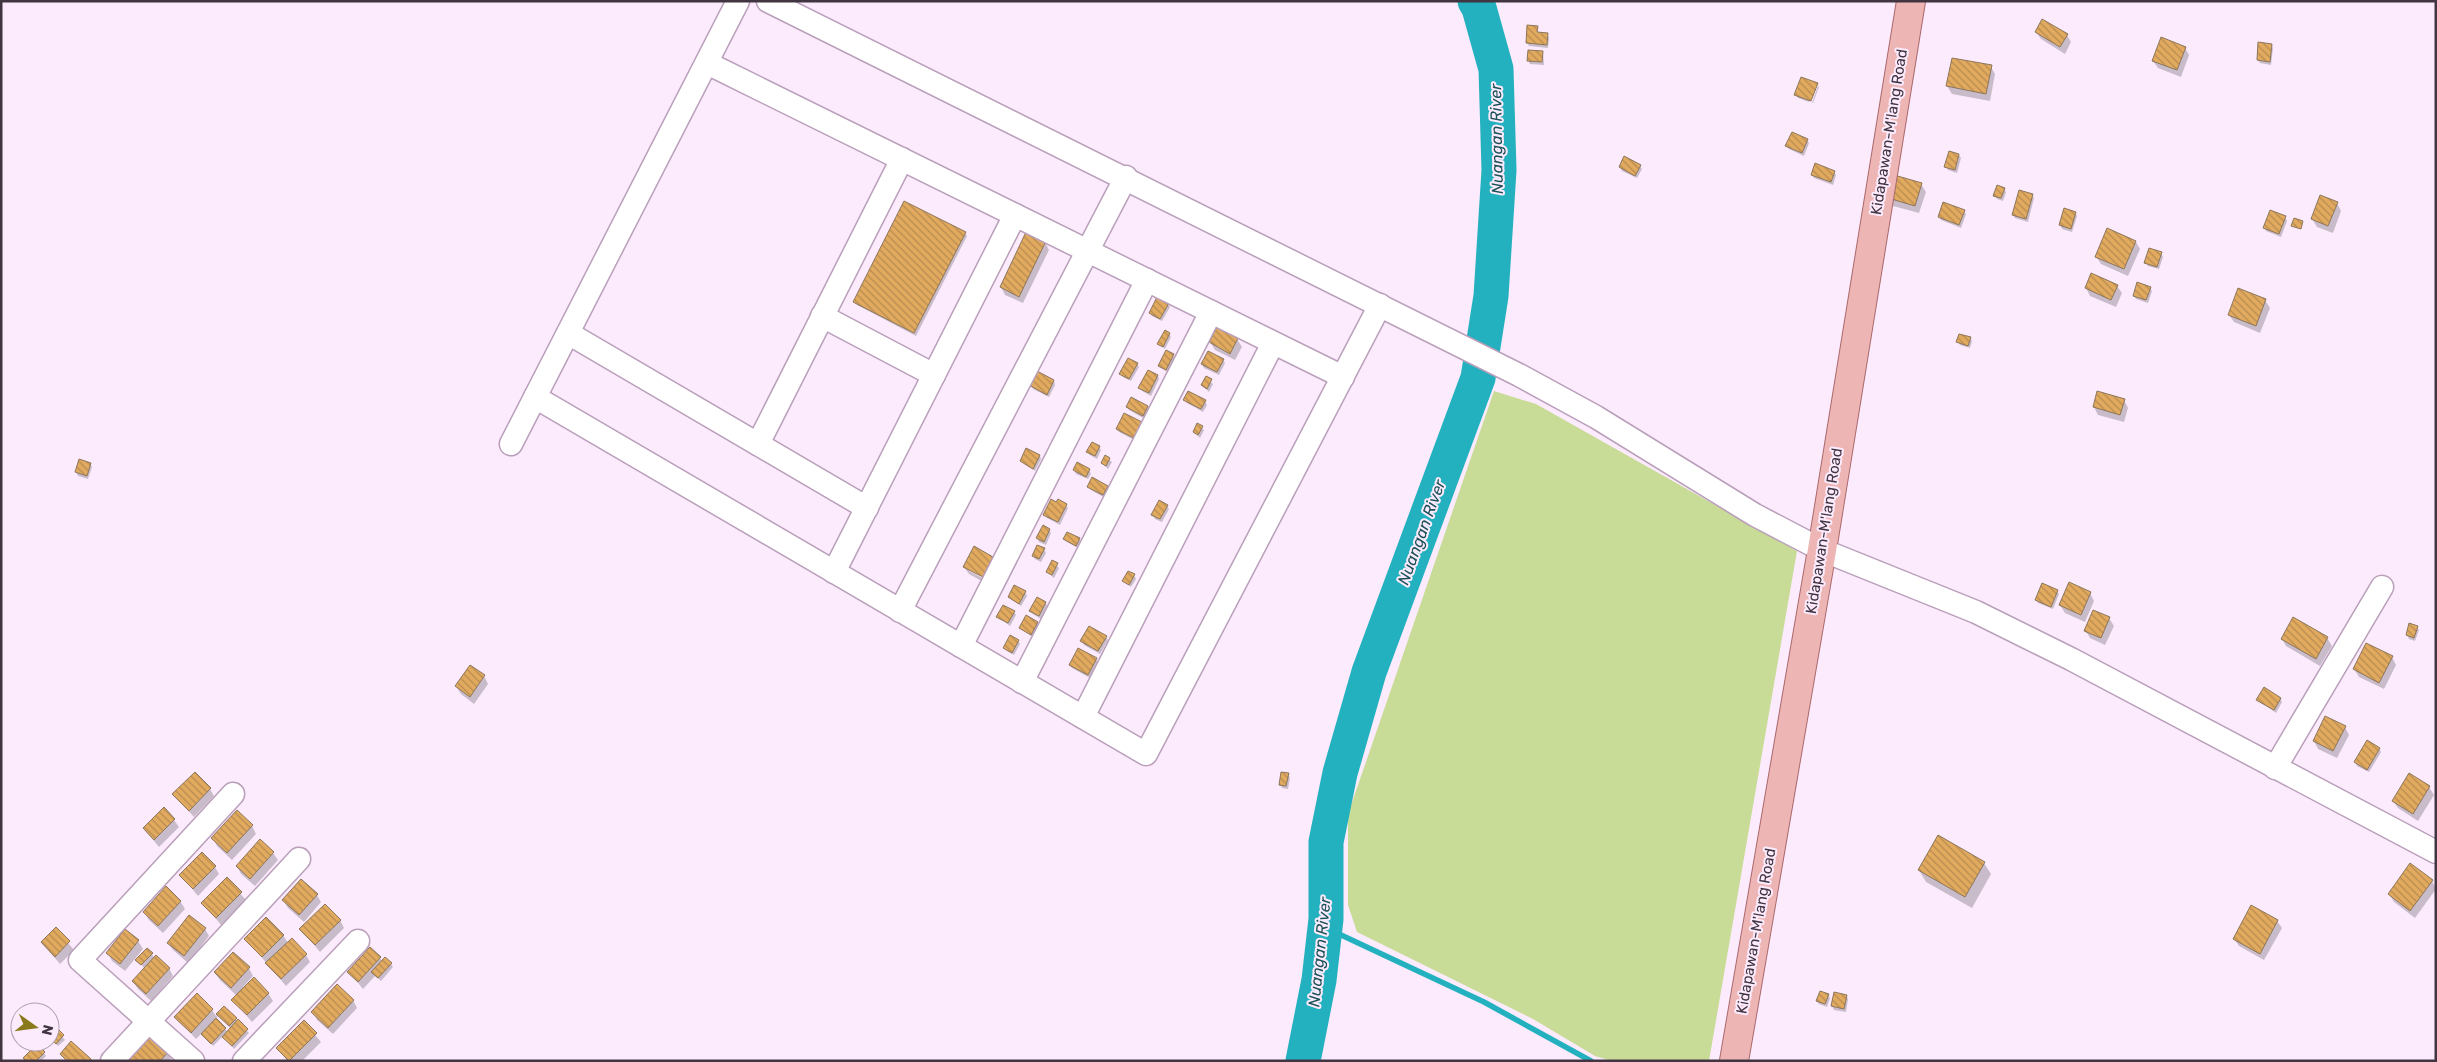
<svg xmlns="http://www.w3.org/2000/svg" width="2437" height="1062" font-family="Rubik,sans-serif">
<style>
.pitch{fill:#c8dc97}
.shadow{fill:#0003;fill-rule:evenodd}
.lines{fill:none;stroke-linecap:round;stroke-linejoin:round}
.stream{stroke:#23b1bf;stroke-width:5.5}
.river{stroke:#23b1bf;stroke-width:35}
.building{fill:url(#building-back-hatch);stroke:#8c765b}
.minor-casing{stroke:#ba9fba;stroke-width:25}
.major-casing{stroke:#aa686c;stroke-width:30}
.minor{stroke:#fff;stroke-width:22}
.major{stroke:#eeb5b5;stroke-width:28}
.labels{text-anchor:middle;stroke-width:4;stroke-linejoin:round;paint-order:stroke}
.street-label{font-size:15px;fill:#403540;stroke:#fcebfd}
.water-label{font-size:16px;font-style:italic;fill:#1b5258;stroke:#fcebfd}
</style>
<defs>
<pattern id="building-back-hatch" width="6" height="6" patternUnits="userSpaceOnUse" patternTransform="scale(1.25)"><rect width="6" height="6" fill="#e1aa5f"/><path d="M-1 5l2 2M0 0l6 6M5-1l2 2" fill="none" stroke="#b88b50"/></pattern>
</defs>
<rect width="100%" height="100%" fill="#fcebfd"/>
<polygon class="pitch" points="1494,391 1536,404 1797,551 1709,1061 1612,1061 1595,1056 1533,1019 1357,932 1348,905 1348,814"/>
<g class="shadow">
<polygon points="1537,27 1539,34 1547,34 1549,38 1548,48 1529,46 1527,42"/>
<polygon points="2036,32 2067,35 2071,42 2065,54 2041,39"/>
<polygon points="2271,45 2273,48 2271,65 2260,63 2258,60"/>
<polygon points="2185,48 2189,55 2181,77 2158,68 2153,61"/>
<polygon points="1543,52 1544,65 1530,64 1528,60"/>
<polygon points="1991,67 1995,74 1990,101 1952,94 1947,86"/>
<polygon points="1816,84 1809,102 1798,98 1796,95"/>
<polygon points="1818,86 1819,87 1813,103 1812,103"/>
<polygon points="1807,140 1809,143 1804,156 1789,149 1787,146"/>
<polygon points="1959,155 1961,158 1957,173 1948,170 1946,167"/>
<polygon points="1640,166 1642,169 1637,178 1622,171 1620,167"/>
<polygon points="1834,172 1836,175 1833,185 1814,178 1812,175"/>
<polygon points="1921,184 1926,192 1919,213 1893,206 1889,198"/>
<polygon points="2004,189 2006,192 2003,201 1997,199 1995,196"/>
<polygon points="2032,195 2034,198 2028,222 2015,218 2013,215"/>
<polygon points="2337,203 2341,211 2333,233 2317,227 2312,219"/>
<polygon points="1964,211 1966,214 1961,228 1941,220 1939,217"/>
<polygon points="2075,213 2077,216 2072,232 2062,229 2060,225"/>
<polygon points="2285,217 2287,221 2281,237 2266,231 2264,228"/>
<polygon points="965,233 967,236 916,336 857,305 855,302"/>
<polygon points="1045,242 1049,250 1023,303 1005,295 1001,287"/>
<polygon points="2136,242 2140,249 2128,276 2101,264 2096,256"/>
<polygon points="2161,253 2163,257 2159,269 2148,266 2146,263"/>
<polygon points="2117,286 2122,293 2116,307 2090,296 2086,288"/>
<polygon points="2150,288 2152,291 2148,303 2136,299 2134,296"/>
<polygon points="2265,300 2270,308 2260,333 2234,322 2229,315"/>
<polygon points="1168,304 1170,307 1162,321 1152,316 1150,313"/>
<polygon points="1217,329 1237,339 1242,347 1235,360 1215,350 1210,342"/>
<polygon points="1169,334 1171,337 1165,349 1159,344"/>
<polygon points="1970,338 1972,341 1970,348 1960,345 1958,342"/>
<polygon points="1167,351 1175,358 1168,373 1160,366"/>
<polygon points="1223,360 1225,363 1219,375 1204,368 1202,364"/>
<polygon points="1137,363 1139,367 1131,381 1123,377 1121,374"/>
<polygon points="1037,373 1054,381 1055,385 1049,397 1033,389 1031,385"/>
<polygon points="1158,376 1159,379 1151,396 1142,391 1140,388"/>
<polygon points="1206,378 1213,384 1209,392 1202,385"/>
<polygon points="1185,400 1205,401 1207,405 1203,412 1187,403"/>
<polygon points="2124,400 2128,408 2124,422 2098,415 2094,407"/>
<polygon points="1148,406 1150,410 1145,419 1129,410 1127,407"/>
<polygon points="1125,415 1138,442 1119,432 1117,429"/>
<polygon points="1198,425 1204,430 1200,438 1194,432"/>
<polygon points="1099,447 1101,450 1097,459 1090,455 1088,452"/>
<polygon points="1040,456 1041,459 1035,471 1021,461"/>
<polygon points="1106,457 1112,462 1108,469 1102,463"/>
<polygon points="90,464 92,467 88,479 78,476 76,472"/>
<polygon points="1074,470 1089,470 1091,474 1088,479 1076,474"/>
<polygon points="1093,479 1108,487 1109,490 1105,498 1091,490 1089,487"/>
<polygon points="1066,505 1068,508 1060,525 1047,518 1045,515"/>
<polygon points="1167,506 1169,509 1162,522 1155,519 1153,515"/>
<polygon points="1049,530 1051,533 1046,545 1039,542 1037,538"/>
<polygon points="1068,533 1079,539 1081,543 1078,548 1067,542 1065,539"/>
<polygon points="1044,549 1046,553 1041,562 1035,559 1033,556"/>
<path d="M992,558L997,565L987,584L969,574L964,567ZM969,568L989,579L988,581L969,571Z"/>
<polygon points="1053,562 1059,568 1054,578 1047,572"/>
<polygon points="1134,575 1136,579 1131,587 1124,581"/>
<polygon points="2057,591 2059,594 2053,609 2038,603 2036,600"/>
<polygon points="1025,592 1027,596 1021,606 1009,597"/>
<polygon points="2090,593 2094,601 2085,622 2065,613 2060,605"/>
<polygon points="1046,603 1047,606 1041,619 1033,614 1031,611"/>
<polygon points="1014,612 1016,615 1010,626 998,617"/>
<polygon points="2109,618 2114,626 2105,645 2090,638 2086,631"/>
<polygon points="1037,623 1039,626 1033,637 1020,628"/>
<polygon points="2417,627 2419,630 2415,641 2409,639 2407,635"/>
<polygon points="1106,637 1108,640 1100,654 1084,645 1082,641"/>
<polygon points="2327,638 2332,646 2320,666 2286,646 2282,639"/>
<polygon points="1018,640 1020,644 1014,655 1007,651 1005,648"/>
<polygon points="2392,657 2396,665 2384,689 2359,677 2354,669"/>
<polygon points="1096,659 1098,663 1090,678 1072,668 1070,665"/>
<polygon points="484,676 488,684 474,704 461,694 456,686"/>
<polygon points="2280,698 2282,702 2276,713 2258,700"/>
<polygon points="2345,727 2349,735 2337,758 2318,749 2314,741"/>
<polygon points="2379,748 2381,752 2369,772 2357,766 2355,762"/>
<polygon points="1288,774 1290,778 1288,789 1282,788 1280,784"/>
<polygon points="2429,787 2434,795 2418,821 2398,808 2393,801"/>
<polygon points="210,789 214,796 194,817 174,795"/>
<polygon points="174,820 179,827 159,847 144,829"/>
<polygon points="252,826 256,834 232,860 217,846 213,838"/>
<polygon points="273,853 278,860 255,886 241,874 237,866"/>
<polygon points="1984,863 1991,874 1972,908 1926,882 1919,870"/>
<polygon points="215,867 219,874 198,896 181,875"/>
<polygon points="227,879 246,900 221,925 203,903"/>
<polygon points="2432,881 2436,889 2415,918 2394,902 2389,894"/>
<polygon points="317,895 321,902 304,922 288,908 284,901"/>
<polygon points="180,901 185,909 163,933 149,920 144,912"/>
<polygon points="340,920 344,928 320,952 301,929"/>
<polygon points="2277,921 2282,928 2264,960 2239,946 2234,939"/>
<polygon points="56,929 74,950 60,964 42,943"/>
<polygon points="205,929 209,936 188,963 173,950 168,943"/>
<polygon points="125,931 138,941 143,949 125,971 112,961 108,953"/>
<polygon points="283,935 288,943 306,955 310,962 286,986 246,939"/>
<polygon points="152,954 154,958 169,968 173,976 151,1001 138,989 133,981 145,969 137,960"/>
<polygon points="380,958 382,962 391,964 393,967 381,981 375,976 363,989 349,972"/>
<polygon points="249,968 253,976 243,987 268,993 273,1001 252,1022 233,1000 237,996 220,980 215,973"/>
<polygon points="1828,995 1830,998 1827,1007 1819,1004 1817,1001"/>
<polygon points="1846,996 1848,999 1846,1012 1834,1010 1832,1006"/>
<polygon points="353,1000 357,1008 333,1034 317,1020 313,1012"/>
<path d="M224,1007L249,1033L234,1049L223,1036L213,1046L202,1033L196,1039L176,1017L212,1010L216,1016ZM219,1015L231,1029L228,1032L215,1019Z"/>
<polygon points="304,1022 321,1042 302,1061 287,1061 278,1048"/>
<polygon points="50,1023 65,1040 58,1046 50,1038"/>
<polygon points="167,1052 172,1061 129,1061"/>
<polygon points="44,1053 46,1056 41,1061 26,1061"/>
</g>
<g class="lines">
<polyline class="stream" points="1326,919 1339,934 1484,1002 1591,1061"/>
<polyline class="river" points="1303,1061 1319,980 1326,919 1326,842 1340,773 1369,672 1478,378 1491,296 1499,170 1496,69 1479,8 1475,1"/>
</g>
<g class="building">
<polygon points="2042,19 2068,34 2060,47 2035,32"/>
<polygon points="1527,25 1538,26 1537,32 1548,33 1547,45 1526,43"/>
<polygon points="2161,37 2186,47 2177,70 2152,61"/>
<polygon points="2258,42 2272,44 2270,62 2257,60"/>
<polygon points="1528,50 1543,51 1542,62 1527,61"/>
<polygon points="1952,58 1992,65 1986,94 1946,86"/>
<polygon points="1801,77 1818,83 1811,101 1794,95"/>
<polygon points="1792,132 1808,139 1802,153 1785,146"/>
<polygon points="1949,151 1959,154 1955,170 1944,167"/>
<polygon points="1624,156 1641,165 1635,176 1619,167"/>
<polygon points="1815,163 1835,171 1831,182 1811,175"/>
<polygon points="1894,175 1922,183 1915,206 1888,198"/>
<polygon points="1997,185 2005,188 2001,198 1993,196"/>
<polygon points="2019,190 2033,194 2026,219 2012,215"/>
<polygon points="2320,195 2338,202 2328,226 2311,219"/>
<polygon points="904,201 966,232 914,333 853,302"/>
<polygon points="1943,202 1965,210 1959,225 1938,217"/>
<polygon points="2064,208 2076,212 2071,229 2059,225"/>
<polygon points="2270,210 2286,216 2279,234 2263,228"/>
<polygon points="2294,218 2303,221 2301,229 2291,226"/>
<polygon points="2107,228 2136,241 2124,269 2095,257"/>
<polygon points="1026,232 1046,241 1019,297 1000,287"/>
<polygon points="2149,248 2162,252 2157,267 2144,263"/>
<polygon points="2091,273 2118,285 2111,300 2085,288"/>
<polygon points="2137,282 2151,287 2146,300 2133,296"/>
<polygon points="2238,288 2266,299 2256,326 2228,315"/>
<polygon points="1157,297 1169,303 1160,319 1149,313"/>
<polygon points="1217,327 1238,338 1230,354 1209,342"/>
<polygon points="1165,330 1170,333 1163,347 1157,344"/>
<polygon points="1959,334 1971,337 1968,346 1956,342"/>
<polygon points="1166,350 1174,354 1166,370 1158,366"/>
<polygon points="1208,351 1224,359 1217,372 1201,364"/>
<polygon points="1128,358 1138,363 1129,379 1119,374"/>
<polygon points="1148,370 1158,375 1149,393 1138,388"/>
<polygon points="1037,371 1054,380 1047,395 1029,385"/>
<polygon points="1206,376 1212,379 1207,389 1201,385"/>
<polygon points="1188,391 1206,400 1201,409 1183,400"/>
<polygon points="2097,391 2125,399 2120,415 2093,407"/>
<polygon points="1131,397 1148,406 1143,416 1126,407"/>
<polygon points="1124,413 1144,423 1136,439 1116,429"/>
<polygon points="1197,423 1203,426 1198,435 1193,432"/>
<polygon points="1092,442 1100,446 1095,456 1086,452"/>
<polygon points="1026,448 1040,455 1033,469 1020,461"/>
<polygon points="1105,455 1110,458 1106,466 1101,463"/>
<polygon points="79,459 91,463 87,476 75,472"/>
<polygon points="1077,462 1090,469 1086,477 1073,470"/>
<polygon points="1092,477 1108,486 1103,495 1087,487"/>
<polygon points="1051,499 1056,502 1058,499 1067,504 1058,522 1043,515"/>
<polygon points="1159,500 1168,505 1160,519 1151,515"/>
<polygon points="1043,525 1050,529 1044,542 1036,538"/>
<polygon points="1067,532 1080,538 1076,546 1063,539"/>
<polygon points="1037,545 1045,548 1039,559 1032,556"/>
<polygon points="974,546 993,557 983,577 963,567"/>
<polygon points="1052,560 1058,563 1052,575 1046,572"/>
<polygon points="1128,571 1135,574 1129,585 1122,581"/>
<polygon points="2069,582 2091,592 2081,615 2059,605"/>
<polygon points="2042,583 2058,590 2051,607 2035,600"/>
<polygon points="1014,585 1026,591 1019,604 1008,597"/>
<polygon points="1037,597 1046,602 1039,616 1029,611"/>
<polygon points="1003,605 1015,611 1008,623 996,617"/>
<polygon points="2093,610 2110,617 2101,638 2084,631"/>
<polygon points="1026,615 1038,622 1031,635 1019,628"/>
<polygon points="2293,617 2328,637 2316,659 2281,639"/>
<polygon points="2409,623 2418,626 2414,638 2406,635"/>
<polygon points="1089,626 1107,636 1098,651 1080,641"/>
<polygon points="1010,635 1019,640 1012,653 1003,648"/>
<polygon points="2366,643 2393,656 2379,683 2353,669"/>
<polygon points="1078,648 1097,658 1088,675 1069,665"/>
<polygon points="470,665 485,675 470,697 455,686"/>
<polygon points="2264,687 2281,698 2274,710 2256,700"/>
<polygon points="2325,716 2346,726 2333,751 2313,741"/>
<polygon points="2367,740 2380,748 2367,770 2354,762"/>
<polygon points="195,772 211,788 189,811 172,794"/>
<polygon points="1281,772 1289,773 1286,786 1279,785"/>
<polygon points="2409,773 2430,786 2413,814 2392,801"/>
<polygon points="164,807 175,819 154,840 143,828"/>
<polygon points="237,810 253,825 227,853 211,838"/>
<polygon points="1938,835 1985,862 1965,897 1918,870"/>
<polygon points="260,839 274,852 250,879 236,866"/>
<polygon points="202,852 216,866 193,889 179,875"/>
<polygon points="2410,863 2433,880 2410,911 2388,894"/>
<polygon points="227,877 242,892 216,918 201,903"/>
<polygon points="301,879 318,894 299,915 282,900"/>
<polygon points="166,886 181,901 158,926 143,912"/>
<polygon points="325,904 341,920 315,945 299,929"/>
<polygon points="2251,905 2278,920 2260,954 2233,939"/>
<polygon points="189,915 206,928 184,956 167,943"/>
<polygon points="266,917 284,935 262,957 244,939"/>
<polygon points="56,927 70,941 55,957 41,942"/>
<polygon points="125,929 139,940 120,964 106,953"/>
<polygon points="292,938 307,954 281,979 265,963"/>
<polygon points="370,947 381,957 358,982 347,972"/>
<polygon points="147,948 153,953 141,965 135,960"/>
<polygon points="233,952 250,967 231,988 214,972"/>
<polygon points="156,955 170,968 146,994 132,981"/>
<polygon points="385,957 392,963 378,978 371,972"/>
<polygon points="254,977 269,993 247,1015 231,1000"/>
<polygon points="337,984 354,1000 328,1028 311,1012"/>
<polygon points="1820,991 1829,994 1825,1004 1816,1001"/>
<polygon points="1834,992 1847,995 1844,1009 1831,1006"/>
<polygon points="197,993 213,1009 191,1033 174,1017"/>
<polygon points="224,1006 237,1018 229,1026 216,1014"/>
<polygon points="216,1018 226,1028 211,1044 201,1034"/>
<polygon points="238,1019 248,1029 232,1046 222,1037"/>
<polygon points="304,1020 317,1033 289,1061 276,1048"/>
<polygon points="50,1021 64,1035 56,1044 50,1038"/>
<polygon points="151,1035 168,1052 160,1061 127,1061"/>
<polygon points="71,1041 91,1059 90,1061 67,1061 60,1054"/>
<polygon points="37,1044 45,1052 36,1061 26,1061 23,1058"/>
</g>
<g class="lines">
<defs>
<g id="minor">
<polyline points="768,1 1519,375 1596,417 1755,515 1822,550 1976,612 2071,659 2436,852"/>
<polyline points="707,63 1343,377"/>
<polyline points="822,316 934,375"/>
<polyline points="568,333 867,508"/>
<polyline points="535,397 1146,754 1380,305"/>
<polyline points="511,444 738,1"/>
<polyline points="758,444 902,159"/>
<polyline points="834,572 1015,215"/>
<polyline points="900,611 1126,177"/>
<polyline points="961,646 1147,280"/>
<polyline points="1022,682 1211,312"/>
<polyline points="1083,717 1273,343"/>
<polyline points="2275,768 2382,587"/>
<polyline points="112,1061 299,859"/>
<polyline points="193,1061 80,960 233,794"/>
<polyline points="244,1061 358,941"/>
</g>
<polyline id="major" points="1734,1061 1822,550 1911,1"/>
</defs>
<use href="#minor" class="minor-casing"/>
<use href="#major" class="major-casing"/>
<use href="#minor" class="minor"/>
<use href="#major" class="major"/>
</g>
<g class="labels">
<g class="street-label">
<text transform="translate(1889 132) rotate(-81)" y="5">Kidapawan-M'lang Road</text>
<text transform="translate(1824 531) rotate(-81)" y="5">Kidapawan-M'lang Road</text>
<text transform="translate(1756 931) rotate(-80)" y="5">Kidapawan-M'lang Road</text>
</g>
<g class="water-label">
<text transform="translate(1496 139) rotate(-91)" y="6">Nuangan River</text>
<text transform="translate(1421 532) rotate(-70)" y="6">Nuangan River</text>
<text transform="translate(1319 952) rotate(-84)" y="6">Nuangan River</text>
</g>
</g>
<rect width="2437" height="1062" fill="none" stroke="#403540" stroke-width="5"/>
<g transform="translate(35 1027) rotate(104)"><circle r="24" fill="#fcebfd" stroke="#b1a2b1"/>
<path d="M0-4L9 19L0 12L-9 19Z" fill="#8b791e"/>
<text y="-8" font-size="14" font-weight="bold" text-anchor="middle" fill="#403540">N</text>
</g>
</svg>
